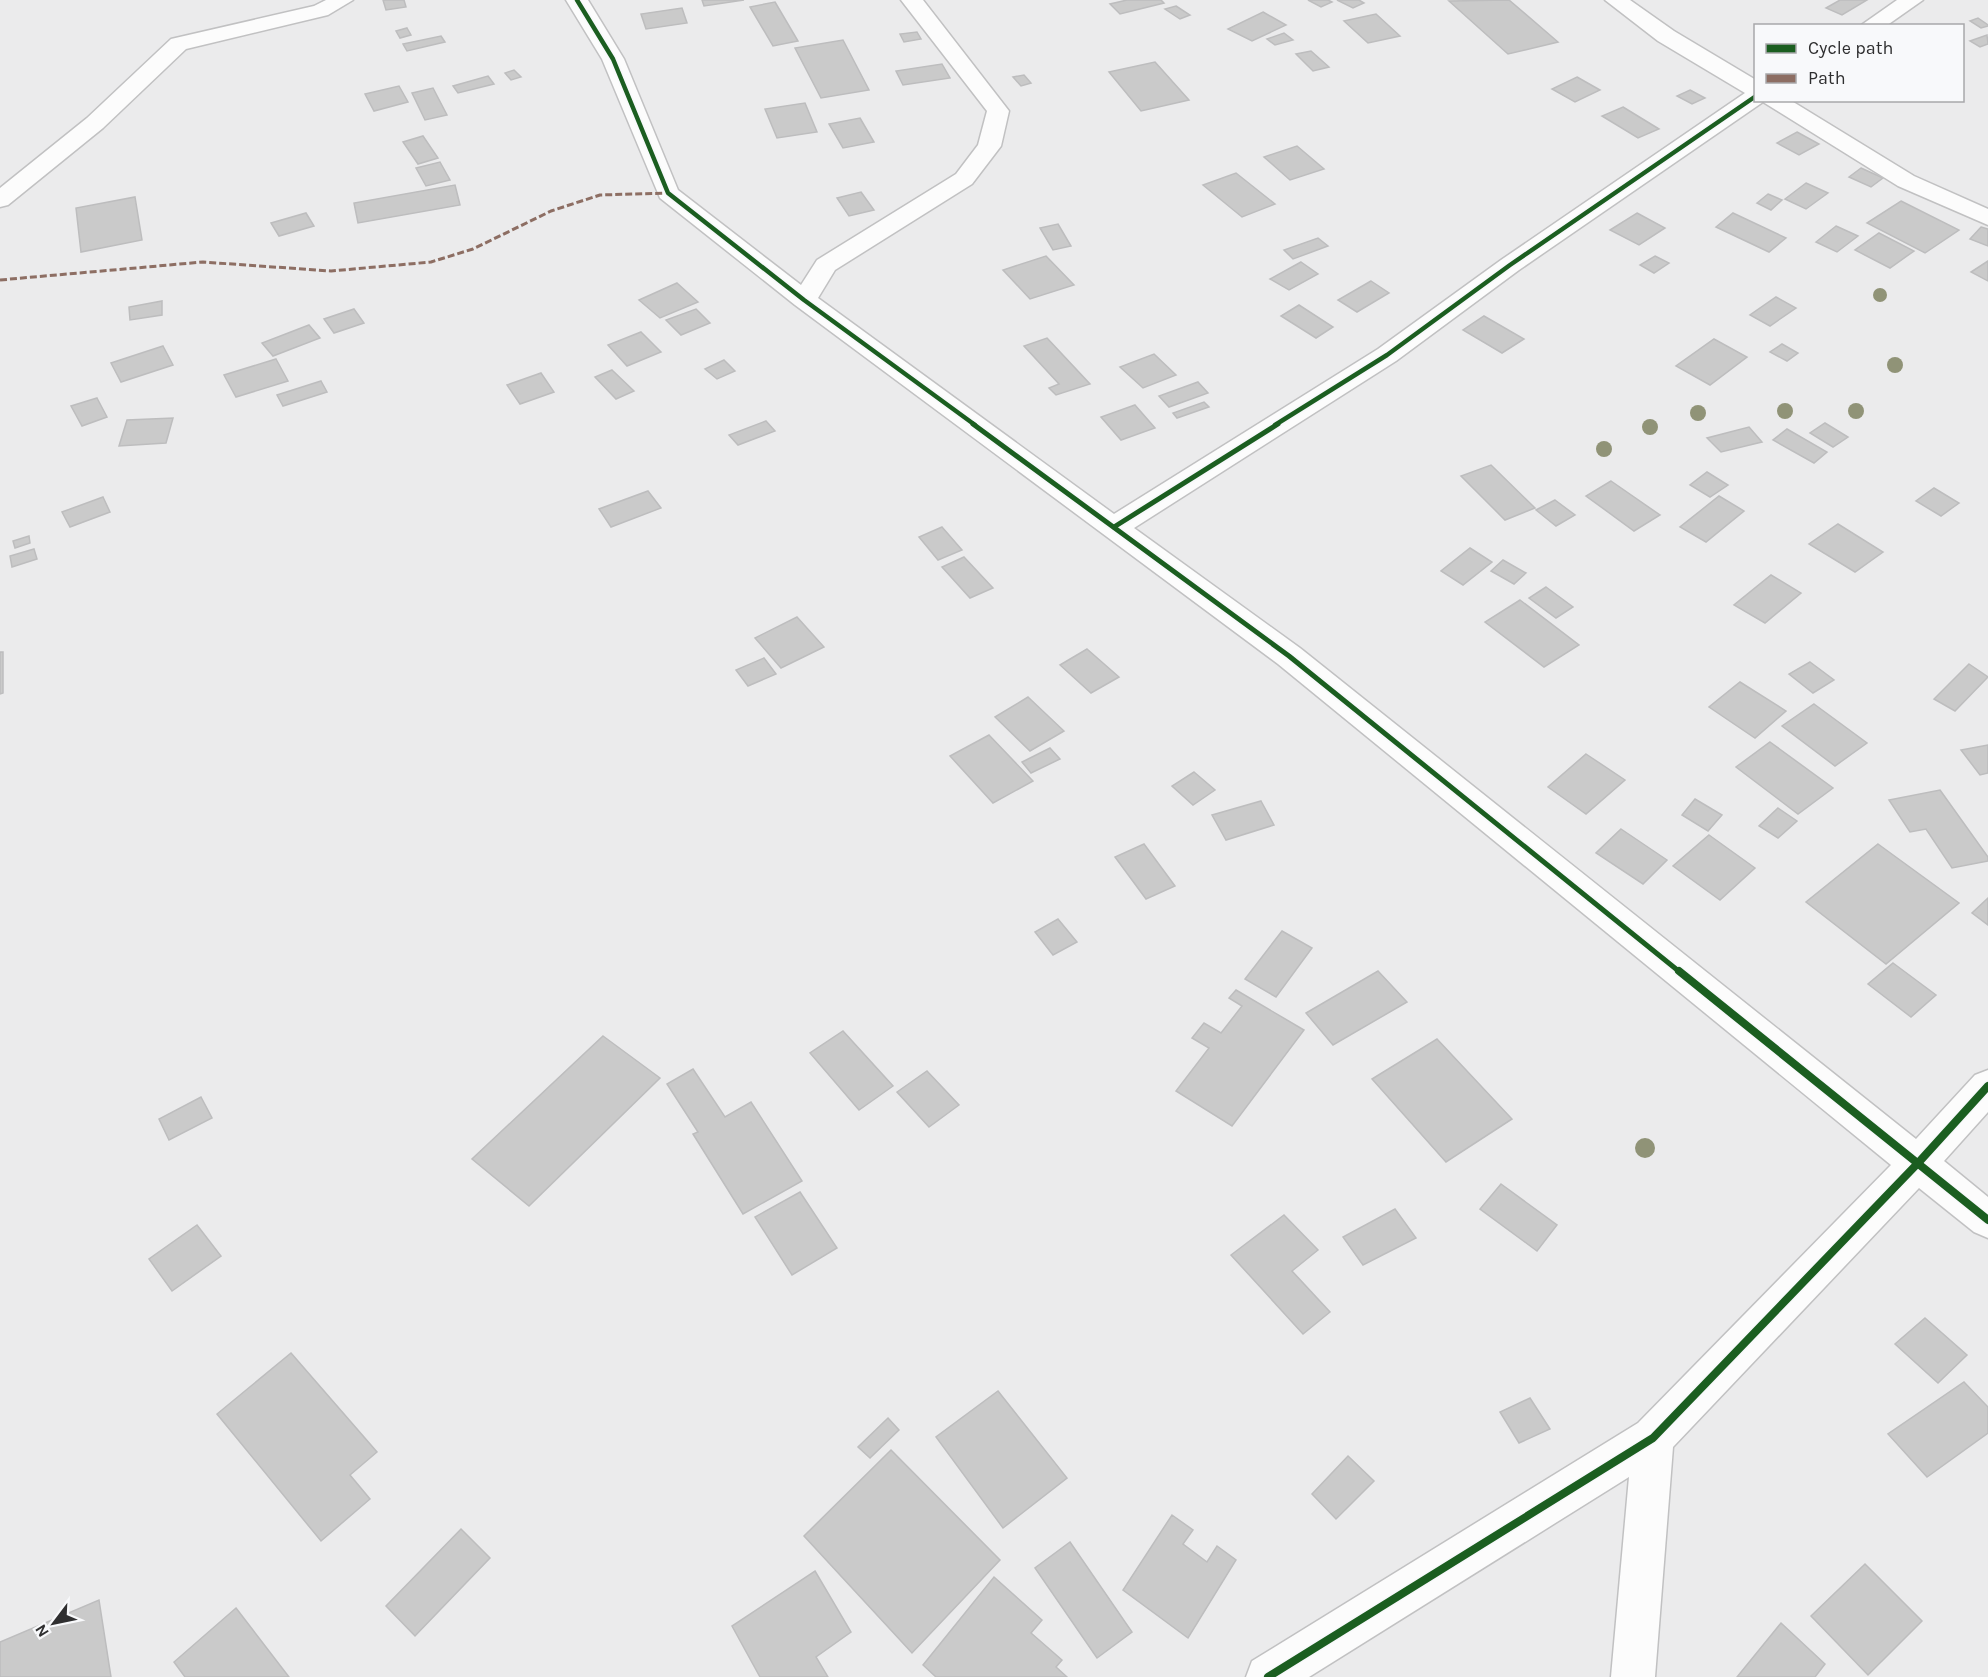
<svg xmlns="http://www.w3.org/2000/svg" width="1988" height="1677" font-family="Karla,sans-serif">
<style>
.building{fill:#cacaca;stroke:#bdbdbe;stroke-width:1.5}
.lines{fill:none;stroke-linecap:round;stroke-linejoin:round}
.street-casing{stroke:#c1c1c2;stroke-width:3}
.street{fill:#fcfcfc;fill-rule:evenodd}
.quiet{stroke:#8d6e63;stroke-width:3;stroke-dasharray:7 3;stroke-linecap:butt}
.cycleway-far2-casing{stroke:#f8f9fb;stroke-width:8}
.cycleway-far1-casing{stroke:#f8f9fb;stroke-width:9}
.cycleway-casing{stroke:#f8f9fb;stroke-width:11}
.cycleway-far2{stroke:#1b5e20;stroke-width:4.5}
.cycleway-far1{stroke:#1b5e20;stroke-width:5}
.cycleway{stroke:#1b5e20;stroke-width:8}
.tree{fill:#909377}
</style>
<rect width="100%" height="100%" fill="#ebebec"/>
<g class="building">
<polygon points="383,0 404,0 406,7 386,10"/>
<polygon points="702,0 744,0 704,6"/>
<polygon points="1127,0 1161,0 1164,3 1120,14 1110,4"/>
<polygon points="1308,0 1328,0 1332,2 1321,7"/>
<polygon points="1337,0 1359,0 1364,3 1353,8"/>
<polygon points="1509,0 1558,42 1508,54 1449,1"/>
<polygon points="1840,0 1867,0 1842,15 1826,8"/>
<polygon points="775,2 798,41 773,46 750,7"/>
<polygon points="1176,6 1190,15 1180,19 1165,9"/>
<polygon points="682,8 687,23 646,29 641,14"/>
<polygon points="1263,12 1286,25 1252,41 1228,29"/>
<polygon points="1376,14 1400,36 1368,43 1344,21"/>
<polygon points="1978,18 1988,25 1988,26 1981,28 1970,21"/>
<polygon points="407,28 411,35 400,38 396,31"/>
<polygon points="917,32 921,39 904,42 900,34"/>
<polygon points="1284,33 1293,40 1275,45 1267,39"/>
<polygon points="1987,35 1988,44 1980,47 1970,41"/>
<polygon points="441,36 445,42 407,51 403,44"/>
<polygon points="843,40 869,90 821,98 795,48"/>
<polygon points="1311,51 1329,67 1313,71 1296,54"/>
<polygon points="1155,62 1189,100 1141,111 1109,72"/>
<polygon points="942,64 950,78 903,85 896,71"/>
<polygon points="514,70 521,77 511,80 505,73"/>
<polygon points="1024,75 1031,83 1021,86 1013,77"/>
<polygon points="488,76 494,84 458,93 453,86"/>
<polygon points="1577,77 1600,90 1575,102 1552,89"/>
<polygon points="399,86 408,102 374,111 365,94"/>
<polygon points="433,88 447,115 425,120 412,93"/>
<polygon points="1690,90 1705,98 1692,104 1677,96"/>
<polygon points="805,103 817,132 777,138 765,109"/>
<polygon points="1623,107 1659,129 1638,138 1602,116"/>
<polygon points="860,118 874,142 843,148 829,124"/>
<polygon points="1797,132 1819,144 1799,155 1777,143"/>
<polygon points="423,136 438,158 418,164 403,142"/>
<polygon points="1297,146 1324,169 1290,180 1264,157"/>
<polygon points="440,162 450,180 426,186 416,168"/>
<polygon points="1861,168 1883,178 1871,187 1849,177"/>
<polygon points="1236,173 1275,204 1242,217 1203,185"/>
<polygon points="1806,183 1828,193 1806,209 1785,199"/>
<polygon points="455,185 460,205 358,223 354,203"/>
<polygon points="861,192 874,210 849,216 837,198"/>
<polygon points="1768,194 1782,200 1771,210 1757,203"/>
<polygon points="135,197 142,240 81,252 76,208"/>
<polygon points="1901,201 1959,230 1925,253 1867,223"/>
<polygon points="306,213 314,226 279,236 271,223"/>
<polygon points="1637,213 1665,228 1639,245 1610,230"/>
<polygon points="1733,213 1786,238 1769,252 1716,227"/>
<polygon points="1058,224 1071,246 1053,250 1040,228"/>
<polygon points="1836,226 1858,236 1837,252 1816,242"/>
<polygon points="1981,227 1988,229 1988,246 1970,239"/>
<polygon points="1879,233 1914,251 1890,268 1855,250"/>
<polygon points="1318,238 1328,246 1293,259 1284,250"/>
<polygon points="1046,256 1074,285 1030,299 1003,270"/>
<polygon points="1655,256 1669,263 1654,273 1640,265"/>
<polygon points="1988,261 1988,281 1971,272"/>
<polygon points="1301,262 1318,274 1289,290 1270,279"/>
<polygon points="1371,281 1389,293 1357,312 1338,300"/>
<polygon points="677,283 698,302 660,318 639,300"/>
<polygon points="1776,297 1796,308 1770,326 1750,315"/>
<polygon points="162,301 162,315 130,320 129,307"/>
<polygon points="1299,305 1333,327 1316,338 1281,316"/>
<polygon points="354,309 364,323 334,333 324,319"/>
<polygon points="696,309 710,323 681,335 666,320"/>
<polygon points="1484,316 1524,339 1502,353 1463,330"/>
<polygon points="309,325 320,338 273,356 262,343"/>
<polygon points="641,332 661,352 627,366 608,345"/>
<polygon points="1047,338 1090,384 1056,395 1049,388 1059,384 1024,346"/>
<polygon points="1714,339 1747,357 1710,385 1676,366"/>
<polygon points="1782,344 1798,353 1787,361 1770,352"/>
<polygon points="163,346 173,365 121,382 111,363"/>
<polygon points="1154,354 1176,375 1143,388 1120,367"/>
<polygon points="276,359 288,381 236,397 224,375"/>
<polygon points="724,360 735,371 717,379 705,369"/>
<polygon points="612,370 634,391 616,399 595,377"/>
<polygon points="541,373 554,392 520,404 507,385"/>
<polygon points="321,381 327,392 283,406 277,395"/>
<polygon points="1198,382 1208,393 1169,407 1159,396"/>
<polygon points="97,398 107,417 82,426 71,406"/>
<polygon points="1204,402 1209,407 1177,418 1173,413"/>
<polygon points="1135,405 1155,428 1121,440 1101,417"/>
<polygon points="173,418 166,443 119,446 127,420"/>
<polygon points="766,421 775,431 738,445 729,435"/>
<polygon points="1825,423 1848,437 1833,447 1810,433"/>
<polygon points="1749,427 1762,442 1721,452 1707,438"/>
<polygon points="1787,429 1827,452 1814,463 1773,440"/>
<polygon points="1491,465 1535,508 1505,520 1461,476"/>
<polygon points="1707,472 1728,485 1710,497 1690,485"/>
<polygon points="1611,481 1660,515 1634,531 1586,496"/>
<polygon points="1934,488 1959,503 1941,516 1916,501"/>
<polygon points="648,491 661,508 611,527 599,509"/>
<polygon points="1719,496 1744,511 1706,542 1680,527"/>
<polygon points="103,497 110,512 70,527 62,512"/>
<polygon points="1555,500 1575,515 1556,526 1536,510"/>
<polygon points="1838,524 1883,552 1855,572 1809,544"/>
<polygon points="942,527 962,550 938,560 919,537"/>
<polygon points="29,536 30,543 15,548 13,541"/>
<polygon points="1470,548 1492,562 1463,585 1441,571"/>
<polygon points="34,549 37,559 12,567 10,556"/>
<polygon points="964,557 993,588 970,598 942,567"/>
<polygon points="1503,560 1526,573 1514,584 1491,571"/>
<polygon points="1771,575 1801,593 1765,623 1734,605"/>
<polygon points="1546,587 1573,607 1556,618 1529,598"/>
<polygon points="1520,600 1579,645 1544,667 1485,622"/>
<polygon points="797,617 824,647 781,668 755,638"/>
<polygon points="1087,649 1119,677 1091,693 1060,665"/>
<polygon points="0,652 3,652 3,693 0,694"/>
<polygon points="764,658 776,674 748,686 736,670"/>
<polygon points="1810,662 1834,680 1813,693 1789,674"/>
<polygon points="1969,664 1988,677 1955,711 1934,699"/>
<polygon points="1740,682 1786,711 1755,738 1709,707"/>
<polygon points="1028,697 1064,731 1030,751 995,717"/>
<polygon points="1814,704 1867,743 1835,766 1782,726"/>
<polygon points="989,735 1033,781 993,803 950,756"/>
<polygon points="1770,742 1833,788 1798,814 1736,767"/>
<polygon points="1988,745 1988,773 1980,775 1961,750"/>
<polygon points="1050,748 1060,759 1031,773 1022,762"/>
<polygon points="1586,754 1625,780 1586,814 1548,787"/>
<polygon points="1194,772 1215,790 1193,805 1172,786"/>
<polygon points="1940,790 1988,857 1988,861 1952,868 1926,829 1910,832 1889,800"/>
<polygon points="1695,799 1722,815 1708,831 1682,815"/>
<polygon points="1261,801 1274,825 1226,840 1212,815"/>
<polygon points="1778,808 1797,821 1778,838 1759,826"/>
<polygon points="1621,829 1667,860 1643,884 1596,853"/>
<polygon points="1709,835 1755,868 1720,900 1673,866"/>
<polygon points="1144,844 1175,886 1146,899 1115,857"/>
<polygon points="1878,844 1959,903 1886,964 1806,902"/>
<polygon points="1988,898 1988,925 1972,913"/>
<polygon points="1058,919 1077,942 1053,955 1035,932"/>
<polygon points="1282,931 1312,948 1276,997 1245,979"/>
<polygon points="1893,963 1936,995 1911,1017 1868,984"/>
<polygon points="1378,971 1407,1002 1333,1045 1306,1013"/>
<polygon points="1236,990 1304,1030 1232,1126 1176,1091 1209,1048 1192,1038 1204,1023 1221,1033 1242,1006 1229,998"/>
<polygon points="843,1031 893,1086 859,1110 810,1053"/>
<polygon points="603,1036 660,1078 529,1206 472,1159"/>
<polygon points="1437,1039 1512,1119 1446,1162 1372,1079"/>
<polygon points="693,1069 725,1117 751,1102 802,1181 743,1214 693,1134 698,1132 667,1084"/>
<polygon points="927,1071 959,1105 929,1127 897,1092"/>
<polygon points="201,1097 212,1118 169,1140 159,1119"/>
<polygon points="1501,1184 1557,1225 1537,1251 1480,1209"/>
<polygon points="800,1192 837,1248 792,1275 755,1217"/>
<polygon points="1395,1209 1416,1238 1363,1265 1343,1237"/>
<polygon points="1284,1215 1318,1250 1292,1271 1330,1312 1303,1334 1231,1255"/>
<polygon points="197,1225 221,1256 172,1291 149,1259"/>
<polygon points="1925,1318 1967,1355 1938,1383 1895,1344"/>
<polygon points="291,1353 377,1452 350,1475 370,1499 321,1541 217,1414"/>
<polygon points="1964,1382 1988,1407 1988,1433 1927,1477 1888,1434"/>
<polygon points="998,1391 1067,1478 1003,1528 936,1437"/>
<polygon points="1530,1398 1550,1429 1519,1443 1500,1412"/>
<polygon points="888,1418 899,1430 870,1458 858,1447"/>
<polygon points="891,1450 1000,1560 912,1653 804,1536"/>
<polygon points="1348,1456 1374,1481 1336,1519 1312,1494"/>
<polygon points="1172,1515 1193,1530 1183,1544 1207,1562 1217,1546 1236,1560 1188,1638 1123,1590"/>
<polygon points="461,1529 490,1558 415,1636 386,1606"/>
<polygon points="1070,1542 1132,1632 1097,1658 1035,1568"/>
<polygon points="1865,1564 1922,1621 1868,1675 1811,1616"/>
<polygon points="815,1571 851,1632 816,1657 828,1677 760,1677 732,1626"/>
<polygon points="994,1577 1042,1620 1031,1633 1062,1660 1056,1667 1067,1677 936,1677 923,1665"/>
<polygon points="99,1600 111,1677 0,1677 0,1642"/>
<polygon points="236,1608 289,1677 185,1677 174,1662"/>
<polygon points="1781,1623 1825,1664 1815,1677 1737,1677"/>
</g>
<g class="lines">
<defs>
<g id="street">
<polygon points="326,0 353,0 328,15 186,49 103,128 8,205 0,207 0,188 87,118 171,39 314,6"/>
<polygon points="566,0 588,0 624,59 678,190 801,285 817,260 956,174 978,145 987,111 901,0 923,0 1009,111 1001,146 972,184 835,270 818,298 1114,514 1378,349 1501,260 1745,93 1658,41 1605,0 1630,0 1674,31 1756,80 1756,100 1790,100 1914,176 1988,209 1988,225 1898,186 1763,102 1519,270 1396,361 1134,528 1300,648 1916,1139 1975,1075 1988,1070 1988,1112 1944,1161 1988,1197 1988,1238 1974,1232 1919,1188 1673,1447 1655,1677 1611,1677 1629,1477 1309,1677 1246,1677 1252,1661 1638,1423 1891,1165 1278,664 795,305 660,198 602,59"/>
<polygon points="1897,0 1923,0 1886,26 1860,26"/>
</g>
</defs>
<use href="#street" class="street-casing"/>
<use href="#street" class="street"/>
<polyline class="quiet" points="0,280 203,262 331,271 431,262 473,249 551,211 600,195 668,193"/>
<defs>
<g id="cycleway-far2">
<polyline points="577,0 613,59 668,193 804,300 975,425"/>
<polyline points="1275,425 1387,355 1510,265 1756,96"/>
</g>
<g id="cycleway-far1">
<polyline points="973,424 1289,656 1681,973"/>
<polyline points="1114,527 1278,424"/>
</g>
<g id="cycleway">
<polyline points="1679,971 1988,1220"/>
<polyline points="1268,1677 1653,1438 1919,1162 1988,1086"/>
</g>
</defs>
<use href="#cycleway-far2" class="cycleway-far2-casing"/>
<use href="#cycleway-far1" class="cycleway-far1-casing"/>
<use href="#cycleway" class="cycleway-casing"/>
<use href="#cycleway-far2" class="cycleway-far2"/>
<use href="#cycleway-far1" class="cycleway-far1"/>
<use href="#cycleway" class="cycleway"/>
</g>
<g class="tree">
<circle cx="1880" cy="295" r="7"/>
<circle cx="1895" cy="365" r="8"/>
<circle cx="1785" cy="411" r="8"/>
<circle cx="1856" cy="411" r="8"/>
<circle cx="1698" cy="413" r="8"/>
<circle cx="1650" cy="427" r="8"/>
<circle cx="1604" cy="449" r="8"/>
<circle cx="1645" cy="1148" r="10"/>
</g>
<rect x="1754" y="24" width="210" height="78" fill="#f8f9fb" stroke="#a8a8aa" stroke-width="1.5"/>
<rect x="1766" y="44" width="30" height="9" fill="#1b5e20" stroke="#a8a8aa" stroke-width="1.5"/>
<text x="1808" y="54" font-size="18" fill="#2f2f30">Cycle path</text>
<rect x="1766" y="74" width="30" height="9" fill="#8d6e63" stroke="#a8a8aa" stroke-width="1.5"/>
<text x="1808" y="84" font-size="18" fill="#2f2f30">Path</text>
<g transform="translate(54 1623) rotate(238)" stroke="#f8f9fb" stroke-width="4.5" paint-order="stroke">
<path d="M0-4.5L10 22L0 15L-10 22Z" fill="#2f2f30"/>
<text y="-9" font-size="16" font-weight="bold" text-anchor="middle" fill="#2f2f30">N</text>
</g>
</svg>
